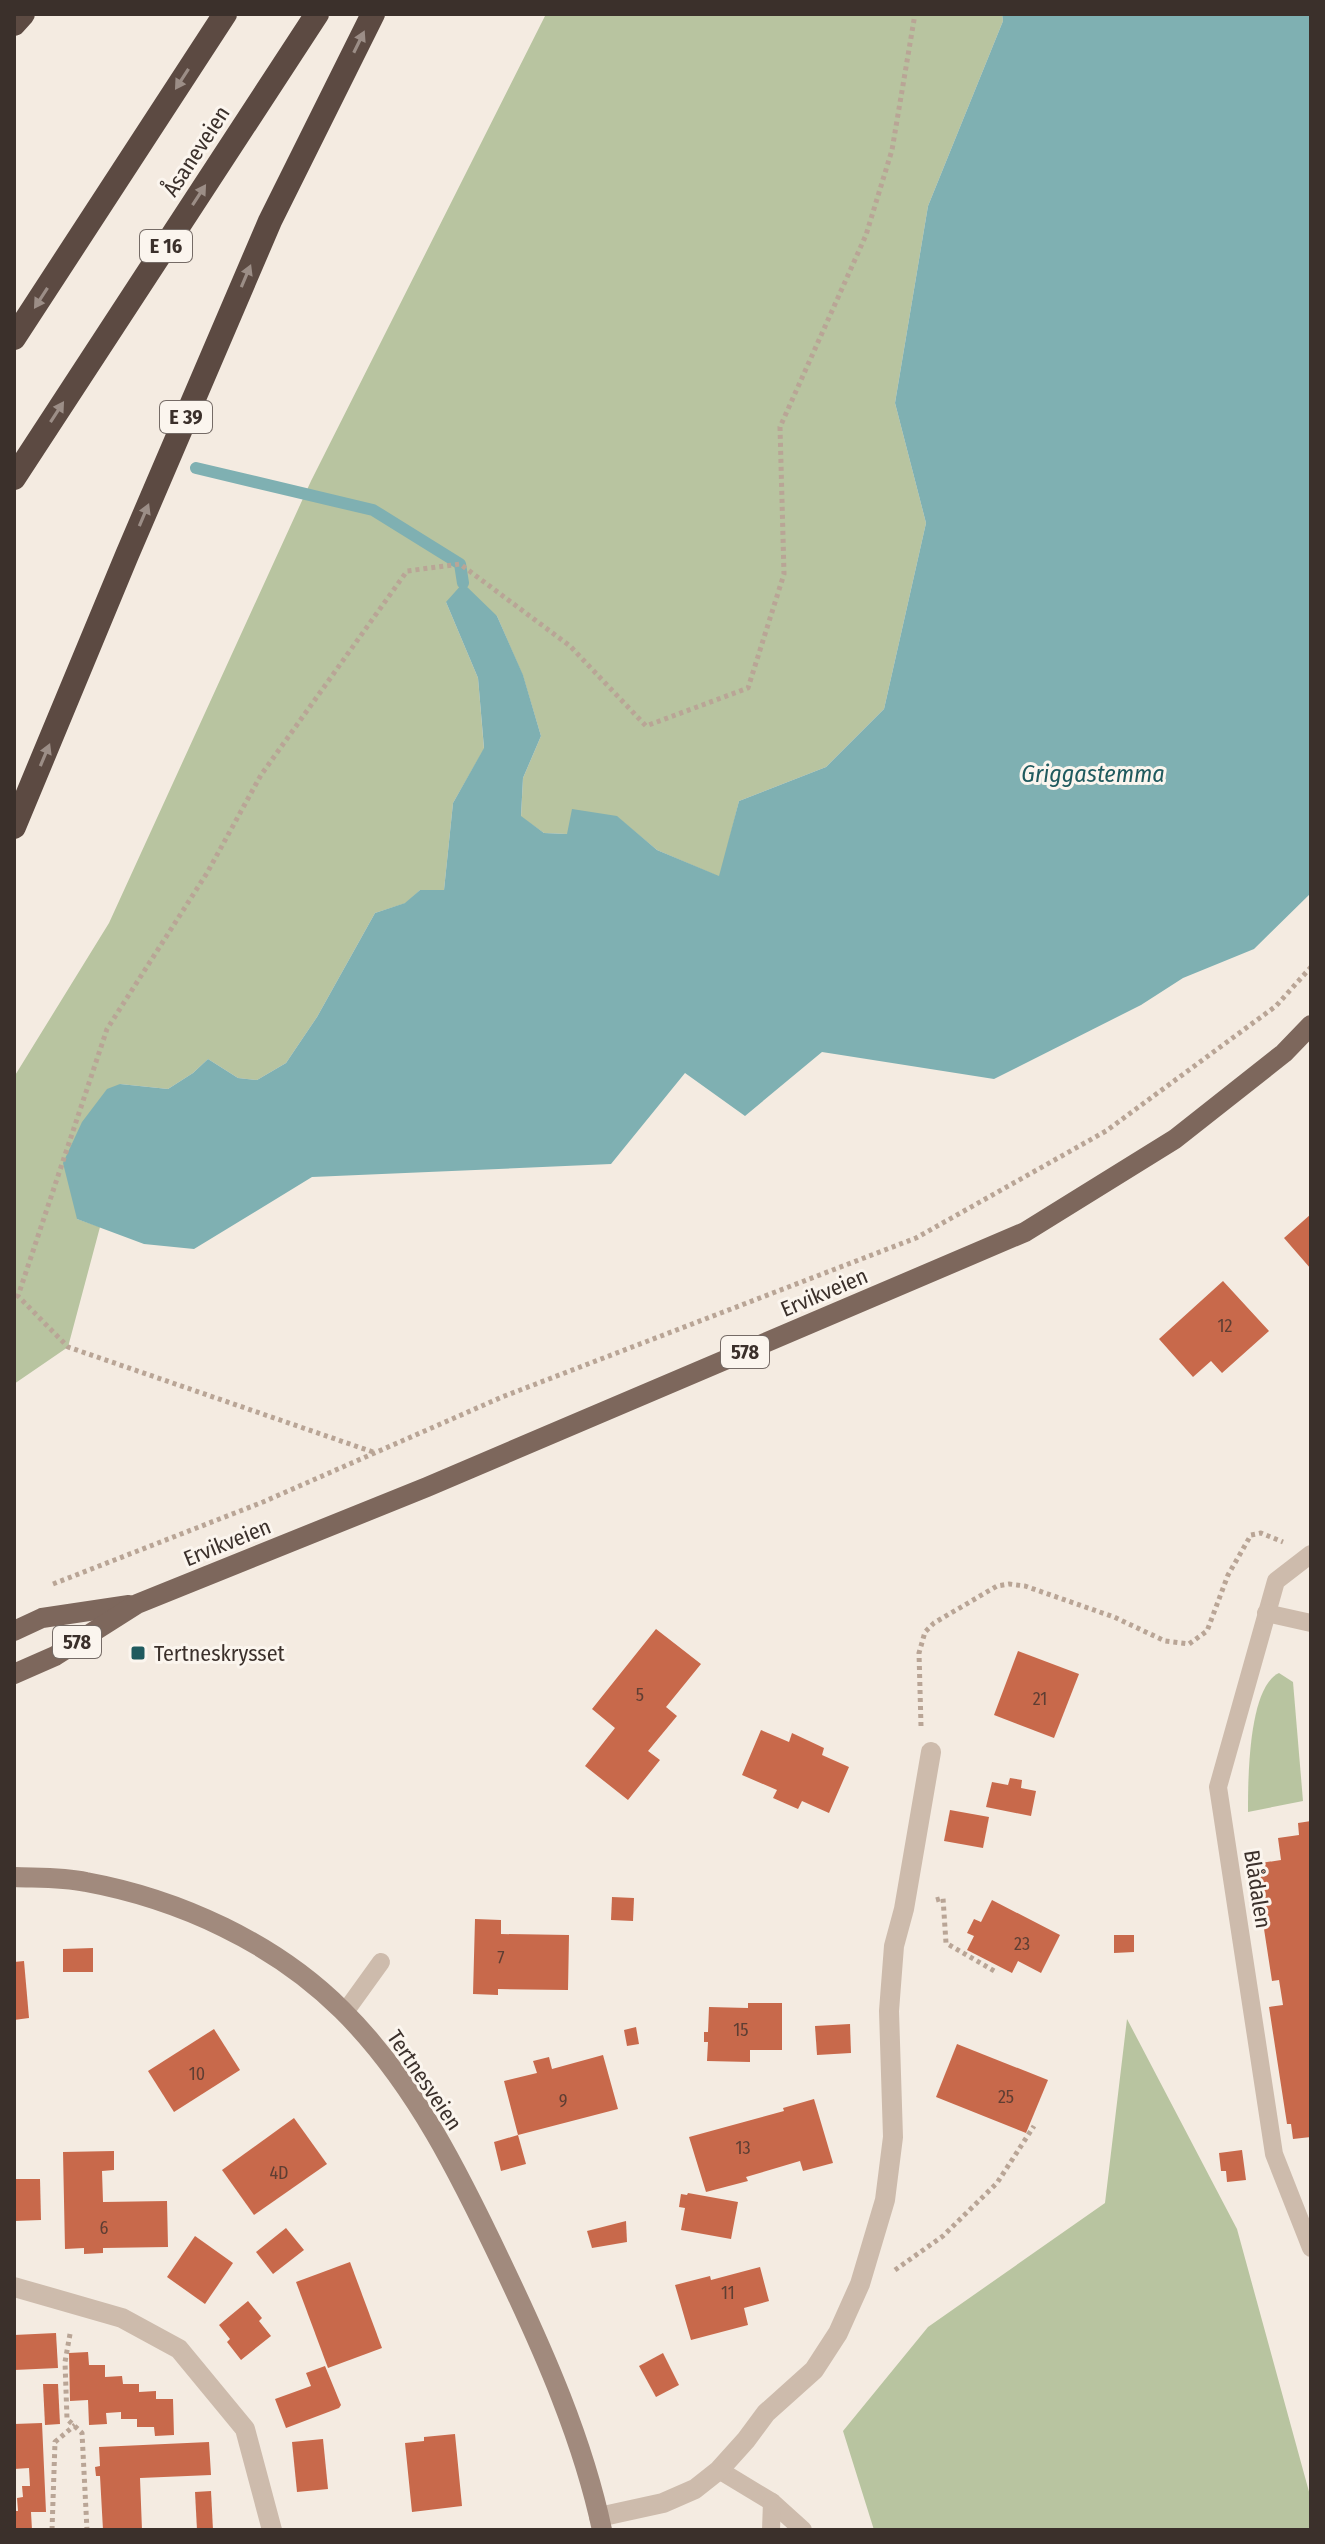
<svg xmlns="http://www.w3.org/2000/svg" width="1325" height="2544" font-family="'Fira Sans Condensed',sans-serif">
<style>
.green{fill:#b8c4a0}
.water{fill:#7fb0b2}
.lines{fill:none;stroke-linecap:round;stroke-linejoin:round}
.stream{stroke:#7fb0b2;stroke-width:12}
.building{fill:#c8694b}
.path{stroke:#b9a596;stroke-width:5;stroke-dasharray:4 4;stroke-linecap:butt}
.service{stroke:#cdbbac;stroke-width:18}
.minor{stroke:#cdbbac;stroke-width:20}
.secondary{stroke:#a18a7d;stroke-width:20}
.primary{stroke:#7d675c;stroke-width:20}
.motorway{stroke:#5c4a42;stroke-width:24}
.oneway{fill:#9c8e87}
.poi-dot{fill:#1f5a5e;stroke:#fbf5ee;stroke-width:3}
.labels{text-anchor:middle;stroke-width:6;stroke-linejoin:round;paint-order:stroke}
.number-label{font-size:18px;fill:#5e3e33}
.shield{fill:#fbf5ee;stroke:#756b66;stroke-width:2}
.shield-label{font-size:20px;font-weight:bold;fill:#3b302b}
.street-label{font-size:22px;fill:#3b302b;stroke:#fbf5ee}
.poi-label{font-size:22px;fill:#3b302b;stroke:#fbf5ee;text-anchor:start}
.water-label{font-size:24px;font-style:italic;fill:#1f5a5e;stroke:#fbf5ee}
</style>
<rect width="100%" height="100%" fill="#f4ebe1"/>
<g class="green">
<polygon points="546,14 1002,14 1003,21 928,206 895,403 926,523 884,709 826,767 739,801 720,877 657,850 616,816 567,834 544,833 521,817 523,778 541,736 523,676 497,616 446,602 478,678 484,749 453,803 444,890 420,890 406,903 375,913 317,1017 286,1063 257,1080 238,1078 208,1059 193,1073 168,1089 120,1084 77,1219 100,1227 68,1347 14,1384 14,1077 109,923 311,481"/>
<path d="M1279,1673L1293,1682L1303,1801L1248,1812C1248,1781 1248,1687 1279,1673Z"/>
<polygon points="1127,2019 1237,2229 1311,2499 1311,2530 874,2530 843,2431 928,2327 1105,2203"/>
</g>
<polygon class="water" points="1002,14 1311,14 1311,893 1254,949 1183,978 1141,1005 994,1079 822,1052 745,1116 685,1073 611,1164 312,1177 194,1249 144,1244 77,1219 63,1163 82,1122 107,1089 120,1084 168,1089 193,1073 208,1059 238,1078 257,1080 286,1063 317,1017 375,913 405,903 420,890 444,890 453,803 484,748 478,678 446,602 463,583 497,616 523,675 541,736 523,778 521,816 544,833 567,834 572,809 617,816 657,850 719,876 739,801 826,767 884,709 926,523 895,403 928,206 1003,21"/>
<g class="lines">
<polyline class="stream" points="196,468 373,510 460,564 463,583"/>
</g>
<g class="building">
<polygon points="1311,1214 1311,1269 1284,1238"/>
<polygon points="1223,1281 1269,1331 1222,1373 1211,1361 1193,1377 1159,1339"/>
<polygon points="656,1629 701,1664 666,1707 677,1716 648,1751 660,1760 628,1800 585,1766 615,1728 592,1709"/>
<polygon points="1018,1651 1079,1674 1054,1738 994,1715"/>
<polygon points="761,1730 789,1742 792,1733 824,1748 822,1755 849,1767 829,1813 802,1801 798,1809 773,1798 777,1790 742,1775"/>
<polygon points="1010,1778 1022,1780 1021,1788 1036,1791 1031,1816 986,1807 992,1782 1008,1785"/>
<polygon points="950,1810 989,1817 983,1848 944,1841"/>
<polygon points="1311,1821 1311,2137 1293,2139 1291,2124 1287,2124 1269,2007 1283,2005 1279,1980 1272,1981 1254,1864 1281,1860 1278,1838 1299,1835 1298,1823"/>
<polygon points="612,1897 634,1898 633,1921 611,1920"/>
<polygon points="992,1900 1060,1935 1041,1973 1018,1961 1012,1973 967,1950 974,1936 967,1933 974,1919 981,1922"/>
<polygon points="475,1919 501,1920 501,1934 569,1935 568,1990 498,1989 498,1995 473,1994"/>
<polygon points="1114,1935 1134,1935 1134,1952 1114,1953"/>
<polygon points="93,1948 93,1972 63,1972 63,1949"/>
<polygon points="24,1961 29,2018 14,2020 14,1962"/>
<polygon points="748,2003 782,2003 782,2050 750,2050 750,2062 707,2061 708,2042 704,2042 704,2032 708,2032 709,2007 748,2008"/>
<polygon points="850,2024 851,2053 817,2055 815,2026"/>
<polygon points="636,2027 639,2044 627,2046 624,2030"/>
<polygon points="214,2029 240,2070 174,2112 148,2071"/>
<polygon points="957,2044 1048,2080 1026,2133 936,2097"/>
<polygon points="603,2055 618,2109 518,2135 504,2081 537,2073 533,2061 549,2057 552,2069"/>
<polygon points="814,2099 833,2163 803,2171 800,2161 746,2177 748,2181 706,2192 689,2137 784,2111 783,2108"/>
<polygon points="294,2118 327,2164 254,2215 222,2170"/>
<polygon points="518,2135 526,2164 501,2171 494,2142"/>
<polygon points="1242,2150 1246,2180 1227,2182 1226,2171 1221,2171 1219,2153"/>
<polygon points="114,2151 114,2170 102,2171 103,2202 167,2201 168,2247 103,2248 103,2253 84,2254 84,2248 65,2249 63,2152"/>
<polygon points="14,2179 40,2179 41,2220 14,2221"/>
<polygon points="688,2193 738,2202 731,2239 681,2230 685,2208 679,2207 681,2194 687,2195"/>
<polygon points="626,2221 627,2242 592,2248 587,2231"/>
<polygon points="286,2228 304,2250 273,2274 256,2252"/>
<polygon points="195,2236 233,2263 205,2304 167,2277"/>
<polygon points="350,2262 382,2348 328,2368 296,2282"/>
<polygon points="760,2267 769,2301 744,2308 748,2325 691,2340 675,2285 710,2276 711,2280"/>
<polygon points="248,2301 262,2318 259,2321 271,2336 241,2360 227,2342 230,2339 219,2325"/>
<polygon points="56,2333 58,2368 14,2370 14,2335"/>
<polygon points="88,2352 89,2365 105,2365 105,2377 122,2376 123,2384 139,2384 139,2392 156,2391 156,2399 173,2399 174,2435 155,2436 154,2427 137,2427 137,2419 121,2419 121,2412 106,2413 107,2424 89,2425 88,2400 70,2401 69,2353"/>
<polygon points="663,2353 679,2385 656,2397 639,2366"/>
<polygon points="325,2366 341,2405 339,2408 286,2428 275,2399 311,2386 306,2373"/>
<polygon points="43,2384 58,2384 60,2424 45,2425"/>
<polygon points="42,2423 46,2512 31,2512 32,2530 14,2530 14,2511 18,2511 17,2498 23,2497 22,2486 30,2486 29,2468 14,2469 14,2424"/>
<polygon points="455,2434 462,2506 412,2512 405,2443 424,2441 424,2437"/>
<polygon points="323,2439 328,2489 297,2492 292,2442"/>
<polygon points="209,2442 211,2475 140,2478 142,2530 103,2530 100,2476 96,2476 95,2467 100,2466 99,2447"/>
<polygon points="211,2491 213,2530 197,2530 195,2492"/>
</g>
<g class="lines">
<g class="path">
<polyline points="373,1452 68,1347 18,1296 107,1029 207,873 261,775 407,571 460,564 570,646 646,726 748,688 784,574 780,427 866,235 892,150 915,14"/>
<polyline points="53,1584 263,1502 502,1397 916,1238 1106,1131 1276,1006 1311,967"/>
<polyline points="921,1726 919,1653 925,1632 934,1623 997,1586 1009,1584 1025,1586 1114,1617 1165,1641 1189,1644 1207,1631 1228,1575 1251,1535 1261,1533 1283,1542"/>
<polyline points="936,1900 943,1898 946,1943 996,1972"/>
<polyline points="895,2270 943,2236 997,2183 1034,2126"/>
<polyline points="70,2334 65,2362 67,2419 82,2433 87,2530"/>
<polyline points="52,2530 55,2442 75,2425"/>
</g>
<g class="service">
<polyline points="1311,1554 1276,1581 1218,1787 1274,2154 1311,2248"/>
<polyline points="1266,1613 1311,1623"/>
<polyline points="345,2012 381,1962"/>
<polyline points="719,2470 772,2502 803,2530"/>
<polyline points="771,2530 772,2502"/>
</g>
<g class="minor">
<polyline points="14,2287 122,2318 179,2349 245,2429 272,2530"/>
<polyline points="599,2517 663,2503 695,2489 719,2470 746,2440 766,2413 814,2370 838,2333 860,2284 885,2200 893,2137 889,2011 894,1946 904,1909 931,1752"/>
</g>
<path class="secondary" d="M14,1877C38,1878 63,1877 86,1882C179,1899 275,1943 342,2010C415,2082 462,2179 505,2270C544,2352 583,2440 602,2530"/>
<g class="primary">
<polyline points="14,1631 42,1618 129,1605"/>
<polyline points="14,1674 55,1656 137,1604 427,1487 1025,1232 1175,1139 1284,1053 1311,1025"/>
</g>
<g class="motorway">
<polyline points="14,24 23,14"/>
<polyline points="14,338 225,14"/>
<polyline points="14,478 317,14"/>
<polyline points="14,827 127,555 270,221 373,14"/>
</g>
</g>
<defs><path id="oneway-solid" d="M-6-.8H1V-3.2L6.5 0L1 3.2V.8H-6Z" transform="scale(2)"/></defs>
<g class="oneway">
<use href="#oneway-solid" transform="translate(359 42) rotate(-64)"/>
<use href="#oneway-solid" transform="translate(182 79) rotate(123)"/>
<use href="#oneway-solid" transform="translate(199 195) rotate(-57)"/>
<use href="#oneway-solid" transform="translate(246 276) rotate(-67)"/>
<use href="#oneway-solid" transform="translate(41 298) rotate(123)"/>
<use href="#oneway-solid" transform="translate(57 412) rotate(-57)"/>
<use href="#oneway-solid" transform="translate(144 515) rotate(-67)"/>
<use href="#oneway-solid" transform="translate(45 755) rotate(-67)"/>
</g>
<rect class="poi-dot" x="130" y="1645" width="16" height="16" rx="4"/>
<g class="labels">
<g class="number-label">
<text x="1225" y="1332">12</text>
<text x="640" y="1701">5</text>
<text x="1040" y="1705">21</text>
<text x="1022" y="1950">23</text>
<text x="501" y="1964">7</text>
<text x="741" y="2036">15</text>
<text x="197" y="2080">10</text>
<text x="1006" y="2103">25</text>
<text x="563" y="2107">9</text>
<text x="743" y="2154">13</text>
<text x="279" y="2179">4D</text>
<text x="104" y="2234">6</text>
<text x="728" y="2299">11</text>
</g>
<g class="shield">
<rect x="140" y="230" width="52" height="32" rx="6"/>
<rect x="160" y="401" width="52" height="32" rx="6"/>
<rect x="721" y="1336" width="48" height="32" rx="6"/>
<rect x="53" y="1626" width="48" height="32" rx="6"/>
</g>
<g class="shield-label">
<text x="166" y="253">E 16</text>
<text x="186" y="424">E 39</text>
<text x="745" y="1359">578</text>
<text x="77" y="1649">578</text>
</g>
<g class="street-label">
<text transform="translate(196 151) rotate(-57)" y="8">Åsaneveien</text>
<text transform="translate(824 1292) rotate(-23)" y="8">Ervikveien</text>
<text transform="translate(227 1542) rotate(-22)" y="8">Ervikveien</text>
<text transform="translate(1258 1889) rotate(81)" y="8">Blådalen</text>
<text transform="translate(425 2080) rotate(56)" y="8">Tertnesveien</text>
</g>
<g class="poi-label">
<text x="154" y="1661">Tertneskrysset</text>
</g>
<g class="water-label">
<text x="1093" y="782">Griggastemma</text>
</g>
</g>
<rect width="1325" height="2544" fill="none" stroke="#3b302b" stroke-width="32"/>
</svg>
